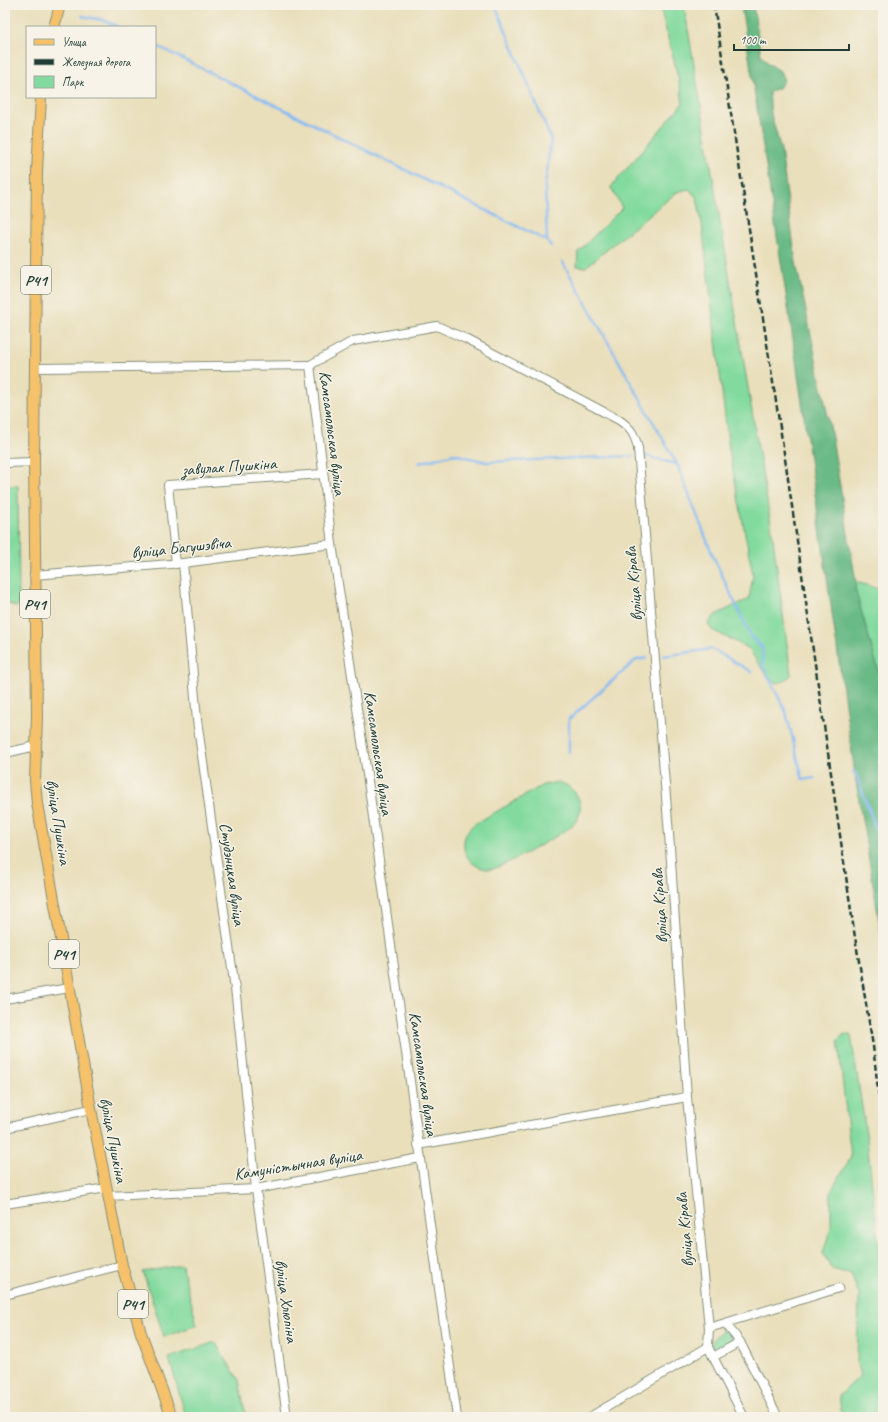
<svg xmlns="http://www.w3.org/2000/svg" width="888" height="1422" font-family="Caveat,sans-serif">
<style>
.green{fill:#82da9e;stroke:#508c69}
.forest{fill:#69ba85;stroke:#447c5c}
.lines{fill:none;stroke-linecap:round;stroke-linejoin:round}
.stream{stroke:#85b9f3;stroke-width:2.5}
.minor-casing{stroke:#848e78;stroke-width:10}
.major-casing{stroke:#848e78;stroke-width:12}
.minor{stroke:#fff;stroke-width:8}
.major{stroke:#f5c16b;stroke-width:10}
.rail{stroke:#1f3d34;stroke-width:2.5;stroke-dasharray:6 3;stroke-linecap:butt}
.labels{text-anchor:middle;stroke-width:3;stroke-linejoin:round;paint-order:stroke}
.shield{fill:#f7f3e8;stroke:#60746a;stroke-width:1}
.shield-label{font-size:16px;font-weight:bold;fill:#1f3d34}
.street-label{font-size:17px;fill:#1f3d34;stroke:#f7f3e8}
</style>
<rect width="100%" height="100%" fill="#f7f3e8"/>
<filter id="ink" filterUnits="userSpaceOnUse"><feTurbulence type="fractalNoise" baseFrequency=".025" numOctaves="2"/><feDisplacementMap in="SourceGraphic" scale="8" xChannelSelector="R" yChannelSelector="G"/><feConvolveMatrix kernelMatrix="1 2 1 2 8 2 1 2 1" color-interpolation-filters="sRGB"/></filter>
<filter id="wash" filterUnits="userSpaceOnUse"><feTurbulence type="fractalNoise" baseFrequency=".012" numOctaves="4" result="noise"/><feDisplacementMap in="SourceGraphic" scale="16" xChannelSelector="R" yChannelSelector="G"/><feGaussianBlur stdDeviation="0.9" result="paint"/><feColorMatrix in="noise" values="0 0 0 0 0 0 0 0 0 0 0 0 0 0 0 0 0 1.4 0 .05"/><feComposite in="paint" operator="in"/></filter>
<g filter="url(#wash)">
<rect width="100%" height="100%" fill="#e9dfbb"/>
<g class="green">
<path d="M660,5H684L772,531L791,675L785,681L776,683L767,676L748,648L712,630L708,624L715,615L749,599L753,575L729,450L702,224L697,198L689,189L677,192L586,267L577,266L578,252L622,208L611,187L683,103C678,70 667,38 660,5Z"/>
<polygon points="5,486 18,486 19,605 16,607 5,602"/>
<polygon points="856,582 883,590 883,687 855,589"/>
<path d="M557,782C577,786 588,807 574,824C568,831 501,868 492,869C480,870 469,863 465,852C462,842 465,832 473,825L543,785Z"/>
<polygon points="844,1034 851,1035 867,1139 883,1290 883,1417 842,1417 839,1396 861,1375 857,1362 859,1295 851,1274 832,1269 823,1253 831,1227 831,1191 851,1157 838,1040"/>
<polygon points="182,1265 197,1325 164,1337 143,1272"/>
<path d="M722,1330L726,1331L732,1338C730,1345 722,1351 714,1350L712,1344L714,1338Z"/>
<polygon points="215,1342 239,1380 246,1417 186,1417 169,1358"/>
</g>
<polygon class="forest" points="741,5 753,5 761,55 768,63 780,71 784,80 779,88 769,92 771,114 781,150 796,263 830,426 856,582 855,589 883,687 883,944 858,795 792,333"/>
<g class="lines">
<g class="stream">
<polyline points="495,5 551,139 545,186 547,241"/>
<polyline points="82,16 103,20 118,27"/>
<polyline points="155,45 547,241 551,246"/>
<polyline points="562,261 677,464 713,556 751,637 762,647 763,666 786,712 803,780 814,778"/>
<polyline points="646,456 676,464"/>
<polyline points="419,463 454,454 486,462 633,456"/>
<polyline points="663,656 712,649 752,672"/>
<polyline points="569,752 569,719 636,660 647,658"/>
<polyline points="853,772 855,772 883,848"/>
</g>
</g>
</g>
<g filter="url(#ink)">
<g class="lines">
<defs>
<g id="minor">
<path d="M310,365L353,341L437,326L466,339L619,420C631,428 635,435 638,448L670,847L687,1097L709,1328"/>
<polyline points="35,368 310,365 332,544 367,774 457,1417"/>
<polyline points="5,463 34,462"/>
<polyline points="183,563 197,720 236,996 256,1189 287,1417"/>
<polyline points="176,564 168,485 322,474"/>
<polyline points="34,575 183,563 332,544"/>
<polyline points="5,753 36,746"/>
<polyline points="5,999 69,988"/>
<polyline points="5,1128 91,1109"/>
<polyline points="418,1145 687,1097"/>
<polyline points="108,1196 256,1189 420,1158"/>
<polyline points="5,1204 107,1188"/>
<polyline points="5,1295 122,1265"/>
<polyline points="740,1342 778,1417"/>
<polyline points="708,1347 744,1417"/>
<polyline points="713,1357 740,1342 726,1324"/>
<polyline points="590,1417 708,1347 709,1328 839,1288"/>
</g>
<g id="major">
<polyline points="54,27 60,5"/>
<polyline points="41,97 37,171 34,462 37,716 35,781 37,803 91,1109 122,1265 141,1333 172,1417"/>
</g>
</defs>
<use href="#minor" class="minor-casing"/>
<use href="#major" class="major-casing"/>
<use href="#minor" class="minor"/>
<use href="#major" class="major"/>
<polyline class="rail" points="714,5 787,472 854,931 873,1046 883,1133"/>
</g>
</g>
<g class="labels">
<g class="shield">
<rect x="21" y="266" width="30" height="28" rx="3"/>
<rect x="20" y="590" width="30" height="28" rx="3"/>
<rect x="49" y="940" width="30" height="28" rx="3"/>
<rect x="118" y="1290" width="30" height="28" rx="3"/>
</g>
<g class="shield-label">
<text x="36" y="286">Р41</text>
<text x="35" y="610">Р41</text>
<text x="64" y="960">Р41</text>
<text x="133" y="1310">Р41</text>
</g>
<g class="street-label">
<text transform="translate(333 433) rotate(83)" y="6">Камсамольская вуліца</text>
<text transform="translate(229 466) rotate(-4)" y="6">завулак Пушкіна</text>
<text transform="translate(181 547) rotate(-6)" y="6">вуліца Багушэвіча</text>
<text transform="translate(633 584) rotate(-95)" y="6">вуліца Кірава</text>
<text transform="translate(379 753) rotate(82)" y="6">Камсамольская вуліца</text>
<text transform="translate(59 822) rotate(81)" y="6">вуліца Пушкіна</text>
<text transform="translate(233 874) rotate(82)" y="6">Студэнцкая вуліца</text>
<text transform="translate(659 906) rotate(-94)" y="6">вуліца Кірава</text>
<text transform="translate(424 1074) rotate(82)" y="6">Камсамольская вуліца</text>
<text transform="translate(114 1140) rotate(79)" y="6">вуліца Пушкіна</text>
<text transform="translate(298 1164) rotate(-9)" y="6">Камуністычная вуліца</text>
<text transform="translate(684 1230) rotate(-95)" y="6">вуліца Кірава</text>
<text transform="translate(287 1301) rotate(82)" y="6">вуліца Хлюпіна</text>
</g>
</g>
<rect width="888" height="1422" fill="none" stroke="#f7f3e8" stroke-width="20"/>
<rect x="26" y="26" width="130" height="72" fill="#f7f3e8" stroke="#a1aaa0"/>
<rect x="34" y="39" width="20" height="6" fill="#f5c16b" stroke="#a1aaa0"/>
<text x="62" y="46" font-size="12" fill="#1f3d34">Улица</text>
<rect x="34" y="59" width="20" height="6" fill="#1f3d34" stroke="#a1aaa0"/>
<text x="62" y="66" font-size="12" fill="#1f3d34">Железная дорога</text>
<rect x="34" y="76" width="20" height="12" fill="#82da9e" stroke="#a1aaa0"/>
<text x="62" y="86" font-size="12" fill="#1f3d34">Парк</text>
<path d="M734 44v6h115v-6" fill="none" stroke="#1f3d34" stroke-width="2"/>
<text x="740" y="44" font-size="12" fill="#1f3d34" stroke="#f7f3e8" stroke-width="3" paint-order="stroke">100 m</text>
</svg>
